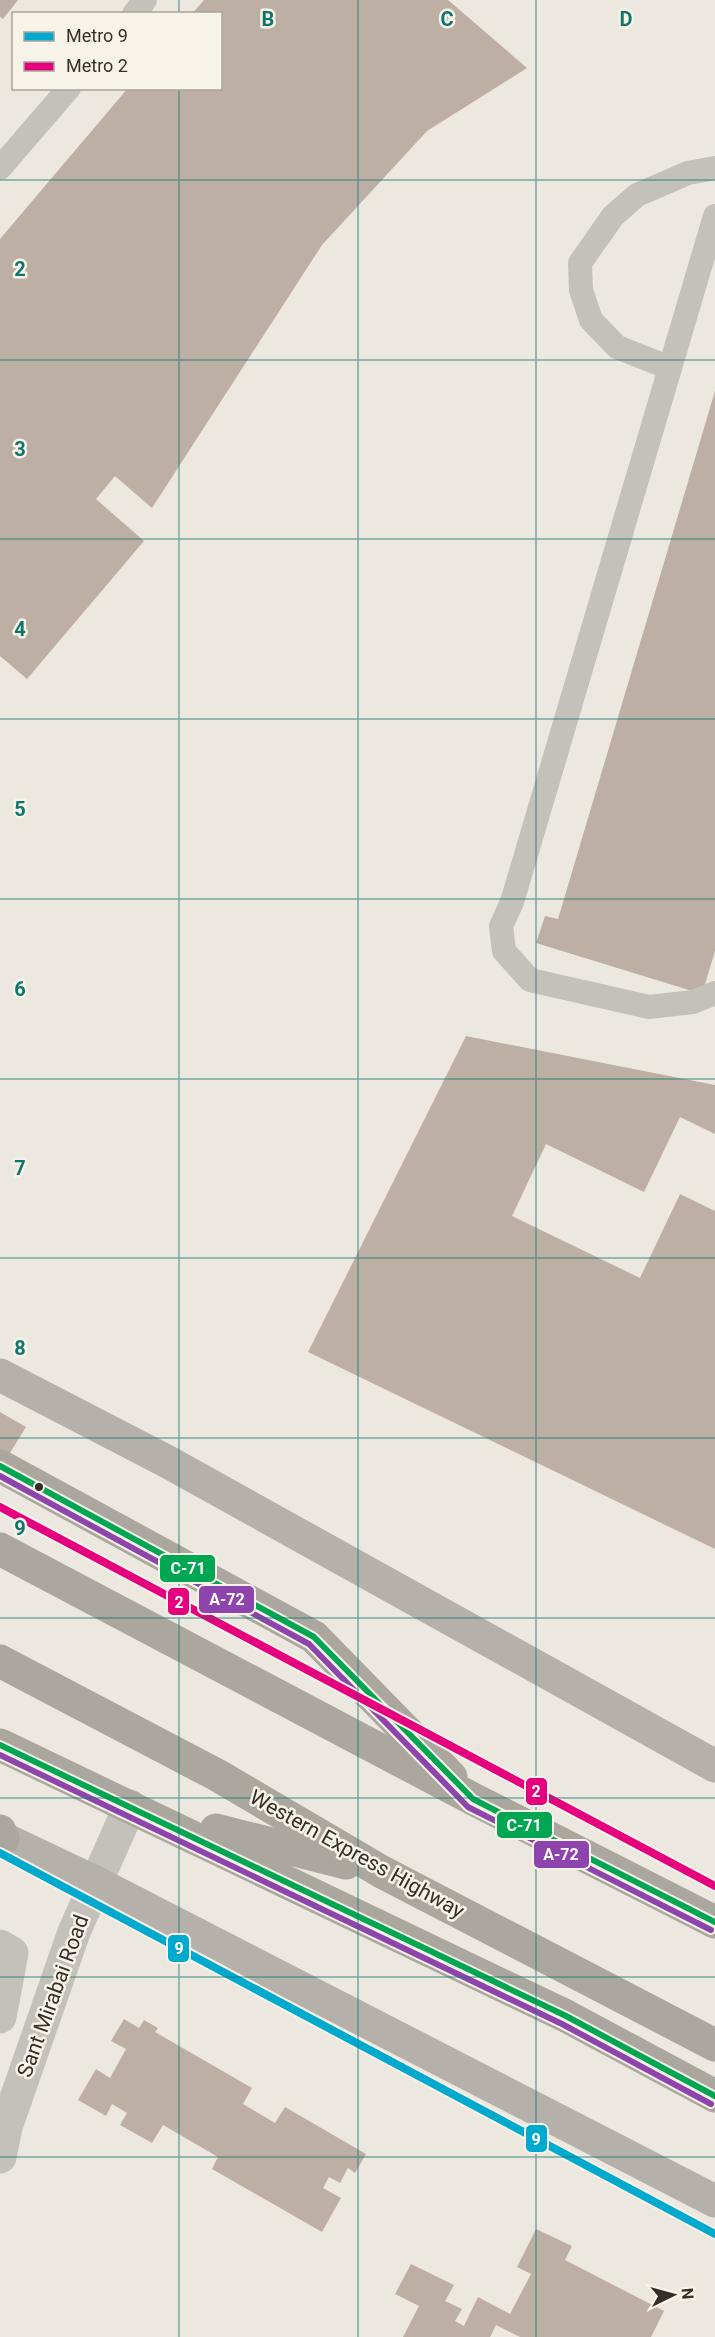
<svg xmlns="http://www.w3.org/2000/svg" width="715" height="2337" font-family="Roboto,sans-serif">
<style>
.building{fill:#beafa4}
.lines{fill:none;stroke-linecap:round;stroke-linejoin:round}
.lane{stroke:#c4c0ba;stroke-width:24}
.street{stroke:#c4c0ba;stroke-width:33}
.secondary{stroke:#b5b1aa;stroke-width:33}
.highway{stroke:#aba79f;stroke-width:33}
.bus-1-casing{stroke:#f8f3e8;stroke-width:10}
.bus-2-casing{stroke:#f8f3e8;stroke-width:10}
.bus-1{stroke:#00a651;stroke-width:6}
.bus-2{stroke:#8e44ad;stroke-width:6}
.metro-1-casing{stroke:#f8f3e8;stroke-width:12}
.metro-2-casing{stroke:#f8f3e8;stroke-width:12}
.metro-1{stroke:#00a9ce;stroke-width:8}
.metro-2{stroke:#e5007d;stroke-width:8}
.grid{fill:none;stroke:#0f766e;stroke-width:1.5;stroke-opacity:0.55}
.bus-dot{fill:#352e28;stroke:#f8f3e8;stroke-width:2}
.labels{text-anchor:middle;stroke-width:5;stroke-linejoin:round;paint-order:stroke}
.street-label{font-size:21px;fill:#352e28;stroke:#f8f3e8}
.grid-label{font-size:20px;text-anchor:middle;font-weight:bold;fill:#0f766e;stroke:#f8f3e8;stroke-width:5;stroke-linejoin:round;paint-order:stroke}
.line-badge{stroke:#f8f3e8;stroke-width:2}
.badge-label{font-size:16px;text-anchor:middle;font-weight:bold;fill:#fff}
</style>
<rect width="100%" height="100%" fill="#ece8e0"/>
<g class="building">
<polygon points="0,0 18,0 3,19 0,17"/>
<polygon points="204,0 448,0 527,68 427,131 322,245 152,508 115,476 96,499 144,541 27,679 0,656 0,239 128,88 220,88 220,14 192,14"/>
<polygon points="715,391 715,951 702,994 536,943 545,916 558,919"/>
<polygon points="466,1036 715,1085 715,1134 680,1117 644,1192 546,1144 512,1216 640,1278 680,1194 715,1211 715,1549 308,1352"/>
<polygon points="0,1412 26,1427 0,1469"/>
<polygon points="124,2019 139,2028 144,2020 158,2028 155,2032 252,2088 243,2104 275,2123 285,2107 366,2154 355,2173 348,2168 340,2183 329,2177 323,2188 341,2198 322,2232 212,2169 218,2157 163,2125 152,2143 120,2125 127,2113 112,2104 106,2116 78,2100 96,2069 110,2078 126,2049 111,2041"/>
<polygon points="536,2229 572,2246 565,2260 664,2311 651,2337 520,2337 496,2325 490,2337 403,2337 419,2306 395,2294 411,2264 454,2285 445,2301 462,2309 455,2321 464,2326 478,2297 510,2314 531,2274 517,2267"/>
</g>
<g class="lines">
<g class="lane">
<polyline points="134,14 145,0"/>
<polyline points="0,168 69,88"/>
<polyline points="715,216 512,902 501,926 504,951 530,980 649,1007 693,1002 715,993"/>
<polyline points="670,368 617,347 591,320 581,290 580,263 613,216 637,195 688,173 715,168"/>
</g>
<g class="street">
<polyline points="0,1946 12,1953 0,2017"/>
<polyline points="0,2157 6,2127 74,1932 130,1806"/>
</g>
<g class="secondary">
<polyline points="0,1375 168,1462 715,1766"/>
<polyline points="0,1837 97,1883 715,2201"/>
</g>
<g class="highway">
<polyline points="0,1466 314,1637 451,1777"/>
<polyline points="0,1549 473,1799 715,1922"/>
<polyline points="0,1661 217,1775 382,1872 715,2045"/>
<polyline points="0,1745 566,2016 715,2096"/>
<polyline points="216,1830 346,1863"/>
<polyline points="0,1831 3,1839"/>
</g>
<defs>
<g id="bus-1">
<polyline points="0,1466 314,1637 473,1799 715,1922"/>
<polyline points="0,1745 566,2016 715,2096"/>
</g>
<g id="bus-2">
<polyline points="0,1476 309,1644 468,1807 711,1930"/>
<polyline points="0,1755 562,2024 711,2104"/>
</g>
</defs>
<use href="#bus-1" class="bus-1-casing"/>
<use href="#bus-2" class="bus-2-casing"/>
<use href="#bus-1" class="bus-1"/>
<use href="#bus-2" class="bus-2"/>
<defs>
<polyline id="metro-1" points="0,1853 715,2234"/>
<polyline id="metro-2" points="0,1507 715,1886"/>
</defs>
<use href="#metro-1" class="metro-1-casing"/>
<use href="#metro-2" class="metro-2-casing"/>
<use href="#metro-1" class="metro-1"/>
<use href="#metro-2" class="metro-2"/>
</g>
<path class="grid" d="M179,0V14M358,0V2337M536,0V2337M179,88V2337M0,180H715M0,360H715M0,539H715M0,719H715M0,899H715M0,1079H715M0,1258H715M0,1438H715M0,1618H715M0,1798H715M0,1977H715M0,2157H715"/>
<circle class="bus-dot" cx="39" cy="1487" r="5"/>
<g class="labels">
<g class="street-label">
<text transform="translate(357 1854) rotate(29)" y="7">Western Express Highway</text>
<text transform="translate(53 1996) rotate(-70)" y="7">Sant Mirabai Road</text>
</g>
</g>
<g class="grid-label">
<text x="268" y="26">B</text>
<text x="447" y="26">C</text>
<text x="626" y="26">D</text>
<text x="20" y="276">2</text>
<text x="20" y="456">3</text>
<text x="20" y="636">4</text>
<text x="20" y="816">5</text>
<text x="20" y="996">6</text>
<text x="20" y="1175">7</text>
<text x="20" y="1355">8</text>
<text x="20" y="1535">9</text>
</g>
<g class="line-badge">
<rect x="159" y="1554" width="57" height="29" rx="6" fill="#00a651"/>
<rect x="198" y="1585" width="57" height="29" rx="6" fill="#8e44ad"/>
<rect x="167" y="1587" width="23" height="29" rx="6" fill="#e5007d"/>
<rect x="525" y="1777" width="23" height="29" rx="6" fill="#e5007d"/>
<rect x="496" y="1811" width="57" height="28" rx="6" fill="#00a651"/>
<rect x="533" y="1840" width="57" height="29" rx="6" fill="#8e44ad"/>
<rect x="167" y="1934" width="23" height="29" rx="6" fill="#00a9ce"/>
<rect x="525" y="2124" width="23" height="29" rx="6" fill="#00a9ce"/>
</g>
<g class="badge-label">
<text x="188" y="1574">C-71</text>
<text x="227" y="1605">A-72</text>
<text x="179" y="1608">2</text>
<text x="536" y="1797">2</text>
<text x="524" y="1831">C-71</text>
<text x="561" y="1860">A-72</text>
<text x="179" y="1954">9</text>
<text x="536" y="2145">9</text>
</g>
<rect x="12" y="12" width="210" height="78" fill="#f8f3e8" stroke="#aaa49b" stroke-width="1.5"/>
<rect x="24" y="32" width="30" height="9" fill="#00a9ce" stroke="#aaa49b" stroke-width="1.5"/>
<text x="66" y="42" font-size="18" fill="#352e28">Metro 9</text>
<rect x="24" y="62" width="30" height="9" fill="#e5007d" stroke="#aaa49b" stroke-width="1.5"/>
<text x="66" y="72" font-size="18" fill="#352e28">Metro 2</text>
<g transform="translate(673 2295) rotate(85)" stroke="#f8f3e8" stroke-width="4.5" paint-order="stroke">
<path d="M0-4.5L10 22L0 15L-10 22Z" fill="#352e28"/>
<text y="-9" font-size="16" font-weight="bold" text-anchor="middle" fill="#352e28">N</text>
</g>
</svg>
